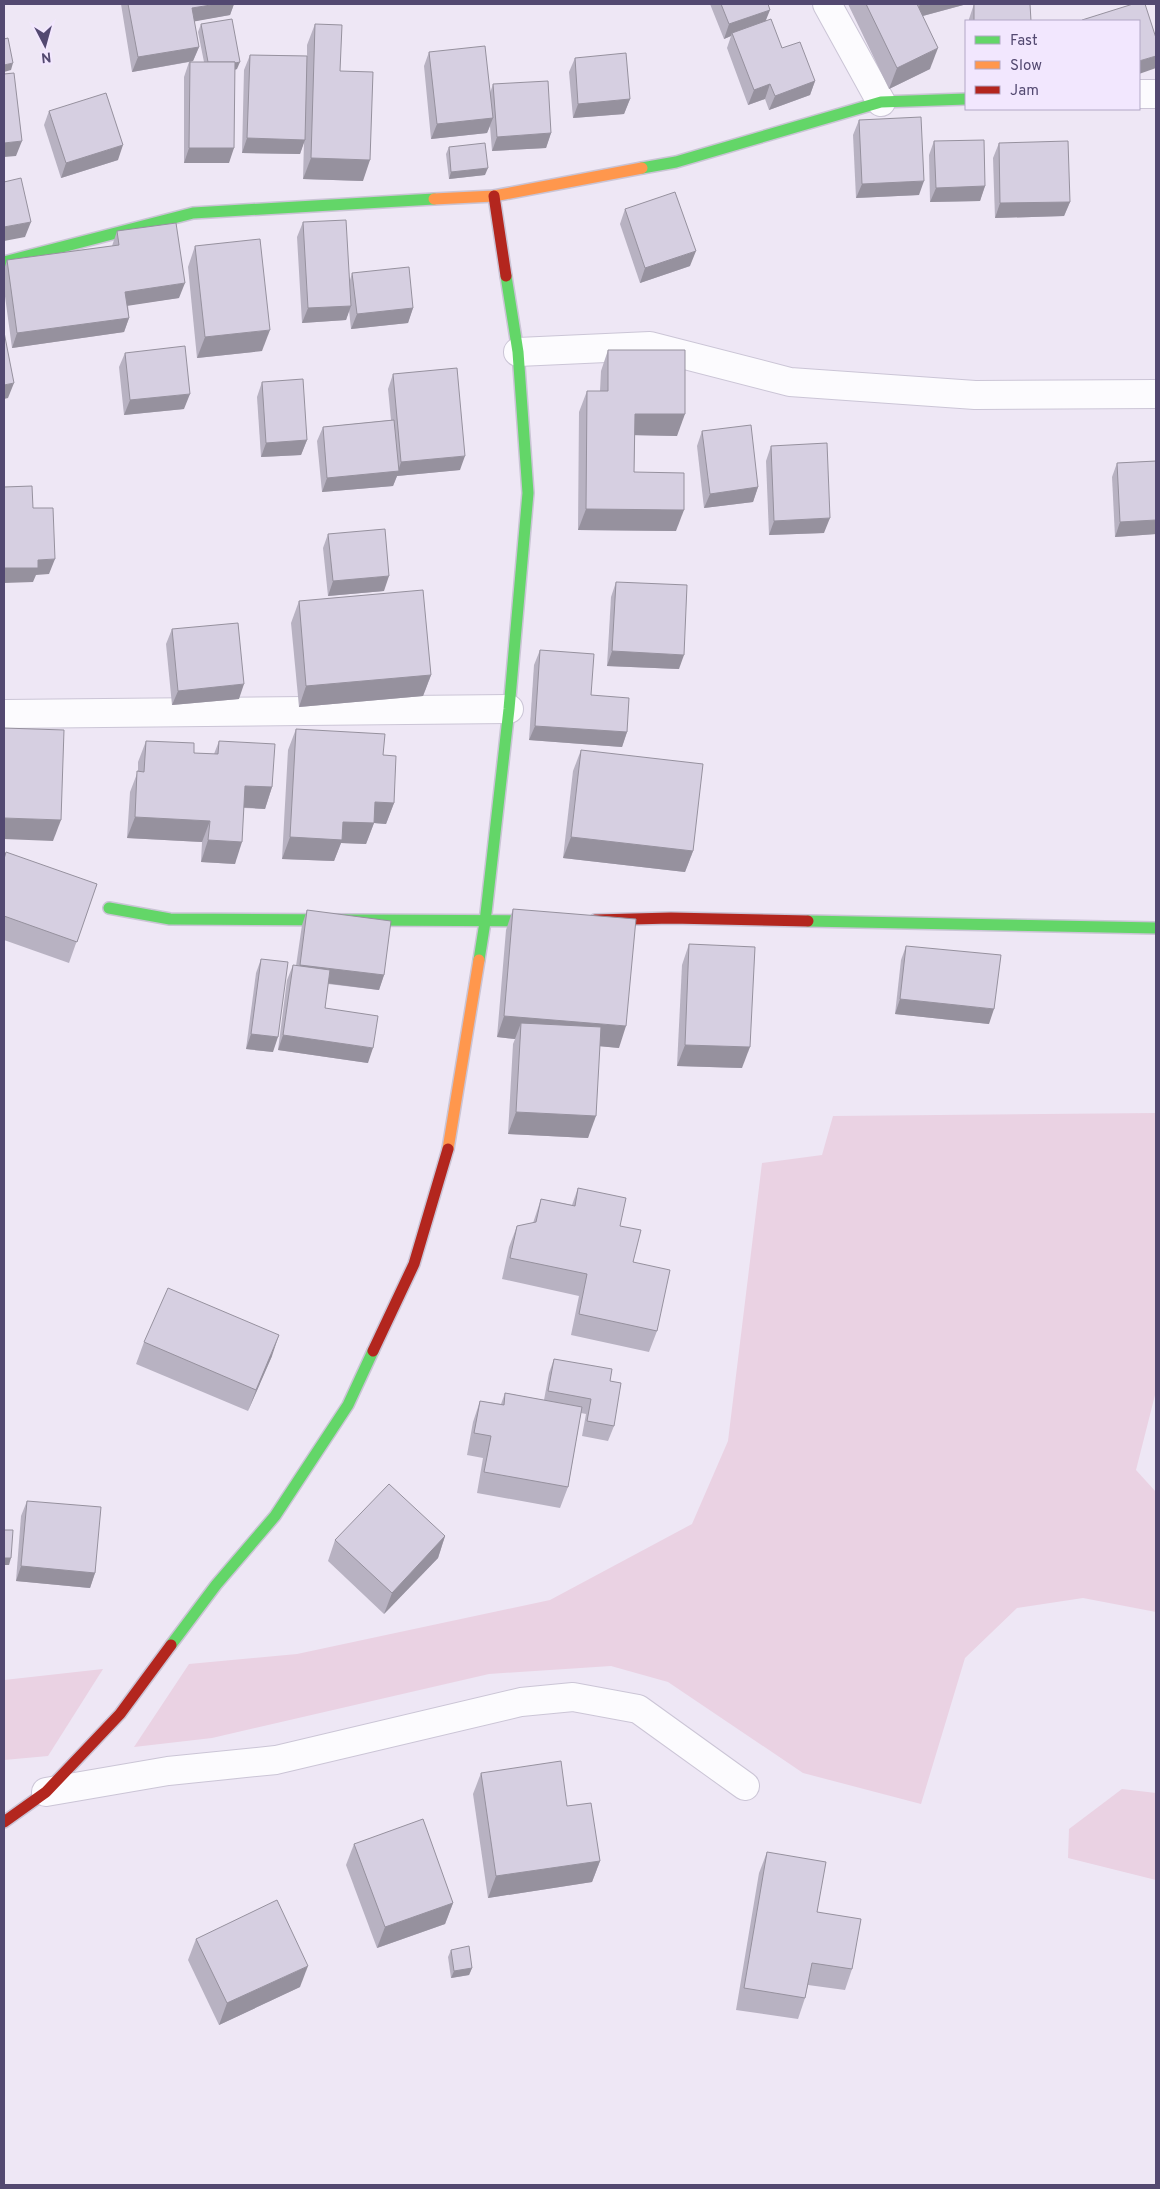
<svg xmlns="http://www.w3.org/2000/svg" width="1160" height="2189" font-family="Overpass,sans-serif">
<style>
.green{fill:#ead2e3}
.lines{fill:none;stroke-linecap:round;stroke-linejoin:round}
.street-casing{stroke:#cbc5d6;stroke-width:30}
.fast-casing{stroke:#cac4d5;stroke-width:14}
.slow-casing{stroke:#cac4d5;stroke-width:14}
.jam-casing{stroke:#cac4d5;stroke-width:14}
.street{stroke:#fcfbfe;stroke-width:28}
.fast{stroke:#63d668;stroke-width:11}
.slow{stroke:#ff974d;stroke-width:11}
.jam{stroke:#b3261e;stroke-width:11}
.wall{fill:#b8b2c2}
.shaded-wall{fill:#96919e}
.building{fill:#d6cfe1;stroke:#96919e}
</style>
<rect width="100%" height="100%" fill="#eee7f5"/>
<g class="green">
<polygon points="1156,1113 1156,1391 1136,1470 1156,1492 1156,1612 1083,1598 1017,1608 965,1658 921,1804 803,1773 668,1682 611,1666 489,1674 212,1738 134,1747 189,1664 297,1654 550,1600 692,1524 728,1441 762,1163 822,1155 833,1116"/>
<polygon points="103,1669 48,1756 4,1760 4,1680"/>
<polygon points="1122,1789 1156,1793 1156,1880 1068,1858 1069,1829"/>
</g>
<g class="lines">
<defs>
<g id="street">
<polyline points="827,4 881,102"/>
<polyline points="1139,94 1156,94"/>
<polyline points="518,352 650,346 790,382 975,395 1156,394"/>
<polyline points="4,714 509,709"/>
<polyline points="46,1792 168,1771 276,1760 521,1702 573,1697 638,1709 745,1786"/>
</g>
<g id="fast">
<polyline points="642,168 676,162 881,102 966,99"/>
<polyline points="4,262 193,213 434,199"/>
<polyline points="109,908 170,919 547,921"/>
<polyline points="808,921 1156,928"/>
<polyline points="479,960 485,922 509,709 528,493 518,352 506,276"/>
<polyline points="171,1645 216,1585 275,1516 348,1405 373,1351"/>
</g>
<g id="slow">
<polyline points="434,199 494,196 642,168"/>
<polyline points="448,1149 479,960"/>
</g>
<g id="jam">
<polyline points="494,196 506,276"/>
<polyline points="595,920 671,918 808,921"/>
<polyline points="373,1351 414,1264 448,1149"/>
<polyline points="4,1822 46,1792 120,1714 171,1645"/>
</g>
</defs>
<use href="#street" class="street-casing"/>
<use href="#fast" class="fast-casing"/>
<use href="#slow" class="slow-casing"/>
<use href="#jam" class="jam-casing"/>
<use href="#street" class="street"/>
<use href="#fast" class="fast"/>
<use href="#slow" class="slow"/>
<use href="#jam" class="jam"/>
</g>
<g class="wall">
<polygon points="121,4 234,4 230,15 194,21 199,47 193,61 190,62 204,62 198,32 201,24 237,69 235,70 229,163 184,163 184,77 189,62 132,72"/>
<polygon points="710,4 768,4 766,20 782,48 815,81 810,95 769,110 765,99 748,105 727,48 731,36 724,39"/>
<polygon points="848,4 967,4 923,16 930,69 889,89"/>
<polygon points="974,4 1031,21 969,21 969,19"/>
<polygon points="315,24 340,71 363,181 303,179 304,141 300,154 242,153 244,70 250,55 307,56 307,45"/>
<polygon points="429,52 490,93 493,84 551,133 546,148 492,151 490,126 487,133 431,139 424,66"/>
<polygon points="575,58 630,99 624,114 573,118 569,72"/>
<polygon points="49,111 118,160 61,178 44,125"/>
<polygon points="859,120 919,195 856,198 853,135"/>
<polygon points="934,141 985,186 980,201 930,202 929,155"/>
<polygon points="999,143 1070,202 1064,216 995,218 993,158"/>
<polygon points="449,147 485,175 449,179 446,154"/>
<polygon points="625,209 690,266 640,283 620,224"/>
<polygon points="303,222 350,280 352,273 413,308 408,323 351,329 349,310 346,320 302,323 297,237"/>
<polygon points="117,231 179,298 128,305 129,318 124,332 12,348 4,289 4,270 7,260 112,246"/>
<polygon points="195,246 262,351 197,358 188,267"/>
<polygon points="608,350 677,436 635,435 634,472 676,531 578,530 579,412 587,391 600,391 601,371"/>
<polygon points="125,353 184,409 124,415 119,367"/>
<polygon points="393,374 460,470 397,476 393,486 322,492 317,441 323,427 391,420 388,389"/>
<polygon points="262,382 307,440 301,455 261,457 257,397"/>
<polygon points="702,431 758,487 753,502 704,508 697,446"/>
<polygon points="771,446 824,533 769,535 766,461"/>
<polygon points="1156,461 1156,534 1115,537 1112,477 1117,463"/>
<polygon points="328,534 384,591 328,596 323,548"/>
<polygon points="616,582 679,669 607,666 611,597"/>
<polygon points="299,601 431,675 423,696 299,707 291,623"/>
<polygon points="172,629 239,699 172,705 166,644"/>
<polygon points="540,650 591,695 627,732 622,747 529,740 534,665"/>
<polygon points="296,729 383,755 394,803 386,824 374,823 366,844 341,843 334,861 282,859 288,750"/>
<polygon points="146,741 194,753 214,754 219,741 272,787 265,809 244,808 235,864 201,862 202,842 127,838 130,792 138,771 138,762"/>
<polygon points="581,750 693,851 685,872 563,858 573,771"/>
<polygon points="4,859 97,884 69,963 4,940"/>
<polygon points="513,909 619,1048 600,1046 588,1138 508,1134 513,1044 515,1039 497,1037 506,930"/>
<polygon points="307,910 384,975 379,990 328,984 325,1008 368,1063 278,1050 287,980 293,965 296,966 302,925"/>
<polygon points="689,944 742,1068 677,1066 682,965"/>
<polygon points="906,946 989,1024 895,1014 901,960"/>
<polygon points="261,959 273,1052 246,1049 256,973"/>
<polygon points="578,1188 620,1226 657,1331 649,1352 571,1335 579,1296 502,1279 509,1247 517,1226 533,1223 541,1199 572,1205"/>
<polygon points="144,1342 272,1356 248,1411 136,1364"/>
<polygon points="554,1359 610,1381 614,1426 608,1441 582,1436 586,1414 581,1413 568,1487 560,1508 477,1493 483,1458 467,1455 473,1422 480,1401 501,1404 505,1393 544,1400 549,1373"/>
<polygon points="27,1501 95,1573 90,1588 16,1581 21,1516"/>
<polygon points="445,1536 438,1558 384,1614 328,1561 335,1540"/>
<polygon points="481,1773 600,1861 592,1882 488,1898 473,1794"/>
<polygon points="354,1844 453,1903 445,1924 377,1948 346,1865"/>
<polygon points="767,1852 852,1969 845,1990 808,1985 805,1998 798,2019 736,2010 759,1873"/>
<polygon points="196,1939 300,1987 219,2025 188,1960"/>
<polygon points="451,1950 472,1968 469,1975 451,1978 448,1957"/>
</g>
<g class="shaded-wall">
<polygon points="217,4 234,4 230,15 186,23 192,8"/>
<polygon points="920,4 967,4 915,18"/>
<polygon points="770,10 764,25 732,33 731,36 724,39 729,24"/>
<polygon points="199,47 193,61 132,72 138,57"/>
<polygon points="938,48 930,69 889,89 897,68"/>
<polygon points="1156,56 1156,68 1139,74 1139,61"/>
<polygon points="240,62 237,69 207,75 209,67"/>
<polygon points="13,63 11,70 4,72 4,65"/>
<polygon points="815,81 810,95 769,110 775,96"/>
<polygon points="770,84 765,99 748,105 754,90"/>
<polygon points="630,99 624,114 573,118 578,104"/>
<polygon points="493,118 487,133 431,139 437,124"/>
<polygon points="551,133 546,148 492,151 497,137"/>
<polygon points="247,138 305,140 300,154 242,153"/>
<polygon points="22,141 16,156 4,157 4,143"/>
<polygon points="123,145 118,160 61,178 66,163"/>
<polygon points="189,148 234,148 229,163 184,163"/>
<polygon points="311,158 370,160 363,181 303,179"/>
<polygon points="488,168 485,175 449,179 451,172"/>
<polygon points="924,181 919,195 856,198 862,184"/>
<polygon points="985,186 980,201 930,202 936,188"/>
<polygon points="1070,202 1064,216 995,218 1000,203"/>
<polygon points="31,222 25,237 4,241 4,227"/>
<polygon points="696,251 690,266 640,283 645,268"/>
<polygon points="185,283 179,298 120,307 125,292"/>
<polygon points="351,306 346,320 302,323 308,308"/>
<polygon points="413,308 408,323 351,329 357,314"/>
<polygon points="129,318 124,332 12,348 17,333"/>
<polygon points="270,330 262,351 197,358 205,337"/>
<polygon points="14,383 8,398 4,399 4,385"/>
<polygon points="190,394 184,409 124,415 130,400"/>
<polygon points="635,414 685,414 677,436 627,435"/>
<polygon points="307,440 301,455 261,457 266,443"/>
<polygon points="465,456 460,470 397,476 393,486 322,492 327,478 398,471 401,462"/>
<polygon points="758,487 753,502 704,508 710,494"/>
<polygon points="586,509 684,510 676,531 578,530"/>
<polygon points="830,518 824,533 769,535 774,521"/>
<polygon points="1156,520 1156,534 1115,537 1120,522"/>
<polygon points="55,559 49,574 36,575 33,582 4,583 4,568 38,560"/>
<polygon points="389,576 384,591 328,596 333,581"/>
<polygon points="612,651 684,655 679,669 607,666"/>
<polygon points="431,675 423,696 299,707 306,686"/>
<polygon points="244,684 239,699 172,705 178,691"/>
<polygon points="535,726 627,732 622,747 529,740"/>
<polygon points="245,786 272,787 265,809 237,807"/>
<polygon points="375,802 394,803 386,824 374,823 366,844 341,843 334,861 282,859 290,837 343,822"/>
<polygon points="135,817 210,821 202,842 127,838"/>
<polygon points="4,818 61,820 53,841 4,839"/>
<polygon points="571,837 693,851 685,872 563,858"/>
<polygon points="208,840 242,842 235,864 201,862"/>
<polygon points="300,965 384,975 379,990 294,979"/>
<polygon points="900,999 994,1009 989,1024 895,1014"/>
<polygon points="504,1016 626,1026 619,1048 520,1039 521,1023 515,1039 497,1037"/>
<polygon points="251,1034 278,1037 273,1052 246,1049"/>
<polygon points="283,1035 373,1048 368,1063 278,1050"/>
<polygon points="685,1045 750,1047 742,1068 677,1066"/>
<polygon points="516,1112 596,1116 588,1138 508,1134"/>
<polygon points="279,1335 272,1356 248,1411 256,1390"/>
<polygon points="445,1536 438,1558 384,1614 392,1593"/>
<polygon points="4,1558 11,1558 9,1565 4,1565"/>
<polygon points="21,1566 95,1573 90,1588 16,1581"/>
<polygon points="600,1861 592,1882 488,1898 496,1876"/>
<polygon points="453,1903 445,1924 377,1948 385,1927"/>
<polygon points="308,1966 300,1987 219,2025 227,2003"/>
<polygon points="472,1968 469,1975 451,1978 454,1971"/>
</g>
<g class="building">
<polygon points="128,4 217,4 192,8 199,47 138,57"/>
<polygon points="721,4 768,4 770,10 729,24"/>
<polygon points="866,4 917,4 938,48 897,68"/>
<polygon points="974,4 1030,4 1031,21 974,21"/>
<polygon points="1133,4 1145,4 1156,38 1156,56 1139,61 1139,21 1083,21 1082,20"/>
<polygon points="232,19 240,62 235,63 235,62 208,62 201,24"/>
<polygon points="771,19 782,48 800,42 815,81 775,96 770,84 754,90 732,33"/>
<polygon points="315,24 342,25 340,71 373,72 370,160 311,158"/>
<polygon points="8,38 13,63 4,65 4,39"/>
<polygon points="485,46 493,118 437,124 429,52"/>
<polygon points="626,53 630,99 578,104 575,58"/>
<polygon points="250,55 307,56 305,140 247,138"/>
<polygon points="190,62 235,62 234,148 189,148"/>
<polygon points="14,73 22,141 4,143 4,74"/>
<polygon points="548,81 551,133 497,137 493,84"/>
<polygon points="106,93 123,145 66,163 49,111"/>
<polygon points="921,117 924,181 862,184 859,120"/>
<polygon points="984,140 985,186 936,188 934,141"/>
<polygon points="1068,141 1070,202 1000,203 999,143"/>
<polygon points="485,143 488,168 451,172 449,147"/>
<polygon points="21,178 31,222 4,227 4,182"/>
<polygon points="675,192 696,251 645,268 625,209"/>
<polygon points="346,220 351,306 308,308 303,222"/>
<polygon points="176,223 185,283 125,292 129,318 17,333 7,260 119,245 117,231"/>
<polygon points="260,239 270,330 205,337 195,246"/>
<polygon points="409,267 413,308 357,314 352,273"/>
<polygon points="4,332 14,383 4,385"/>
<polygon points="185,346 190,394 130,400 125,353"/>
<polygon points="608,350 685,350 685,414 635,414 634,472 684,473 684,510 586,509 587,391 608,391"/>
<polygon points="457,368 465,456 401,462 393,374"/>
<polygon points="303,379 307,440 266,443 262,382"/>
<polygon points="394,420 399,471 327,478 323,427"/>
<polygon points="751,425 758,487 710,494 702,431"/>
<polygon points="827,443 830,518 774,521 771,446"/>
<polygon points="1156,461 1156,520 1120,522 1117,463"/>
<polygon points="32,486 33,508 53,508 55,559 38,560 38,568 4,568 4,487"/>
<polygon points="385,529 389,576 333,581 328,534"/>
<polygon points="616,582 687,585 684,655 612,651"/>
<polygon points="423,590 431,675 306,686 299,601"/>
<polygon points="238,623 244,684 178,691 172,629"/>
<polygon points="540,650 594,654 591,695 629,698 627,732 535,726"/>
<polygon points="4,728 64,730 61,820 4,818"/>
<polygon points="296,729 385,734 383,755 396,756 394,803 375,802 374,823 343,822 342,840 290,837"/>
<polygon points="146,741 194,743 194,753 218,754 219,741 275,744 272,787 245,786 242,842 208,840 210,821 135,817 137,771 144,772"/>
<polygon points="581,750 703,764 693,851 571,837"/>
<polygon points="6,852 97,884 77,942 4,916 4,859"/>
<polygon points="513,909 636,919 626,1026 504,1016"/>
<polygon points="307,910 391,921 384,975 300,965"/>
<polygon points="689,944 755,947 750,1047 685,1045"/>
<polygon points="906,946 1001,955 994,1009 900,999"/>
<polygon points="261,959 288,962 278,1037 251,1034"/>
<polygon points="293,965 330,970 325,1008 378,1016 373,1048 283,1035"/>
<polygon points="521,1023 601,1027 596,1116 516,1112"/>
<polygon points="578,1188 626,1198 620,1226 641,1230 633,1262 670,1270 657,1331 579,1314 587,1274 510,1258 517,1226 536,1222 541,1199 575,1206"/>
<polygon points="168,1288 279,1335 256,1390 144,1342"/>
<polygon points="554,1359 612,1369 610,1381 621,1383 614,1426 587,1421 591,1399 548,1391"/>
<polygon points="505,1393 582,1407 568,1487 484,1472 491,1436 474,1433 480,1401 504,1405"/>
<polygon points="389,1484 445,1536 392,1593 335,1540"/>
<polygon points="27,1501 101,1507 95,1573 21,1566"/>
<polygon points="4,1530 13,1530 11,1558 4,1558"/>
<polygon points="561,1761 567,1806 591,1803 600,1861 496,1876 481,1773"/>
<polygon points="423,1819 453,1903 385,1927 354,1844"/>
<polygon points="767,1852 826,1862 817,1912 861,1919 852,1969 812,1963 805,1998 744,1988"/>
<polygon points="277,1900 308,1966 227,2003 196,1939"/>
<polygon points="469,1946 472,1968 454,1971 451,1950"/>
</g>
<rect width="1160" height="2189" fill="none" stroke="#534971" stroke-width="10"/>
<rect x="965" y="20" width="175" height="90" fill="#f2e7fe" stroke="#b2a8c6"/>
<rect x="975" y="36" width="25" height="8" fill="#63d668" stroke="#b2a8c6"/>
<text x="1010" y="45" font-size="15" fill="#534971">Fast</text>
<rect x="975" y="61" width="25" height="8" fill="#ff974d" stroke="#b2a8c6"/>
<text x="1010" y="70" font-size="15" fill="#534971">Slow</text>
<rect x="975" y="86" width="25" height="8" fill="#b3261e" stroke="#b2a8c6"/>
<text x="1010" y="95" font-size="15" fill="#534971">Jam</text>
<g transform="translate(45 45) rotate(174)" stroke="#f2e7fe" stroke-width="4" paint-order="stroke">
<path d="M0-4L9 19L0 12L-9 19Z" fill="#534971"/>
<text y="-8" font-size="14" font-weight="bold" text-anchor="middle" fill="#534971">N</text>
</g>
</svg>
